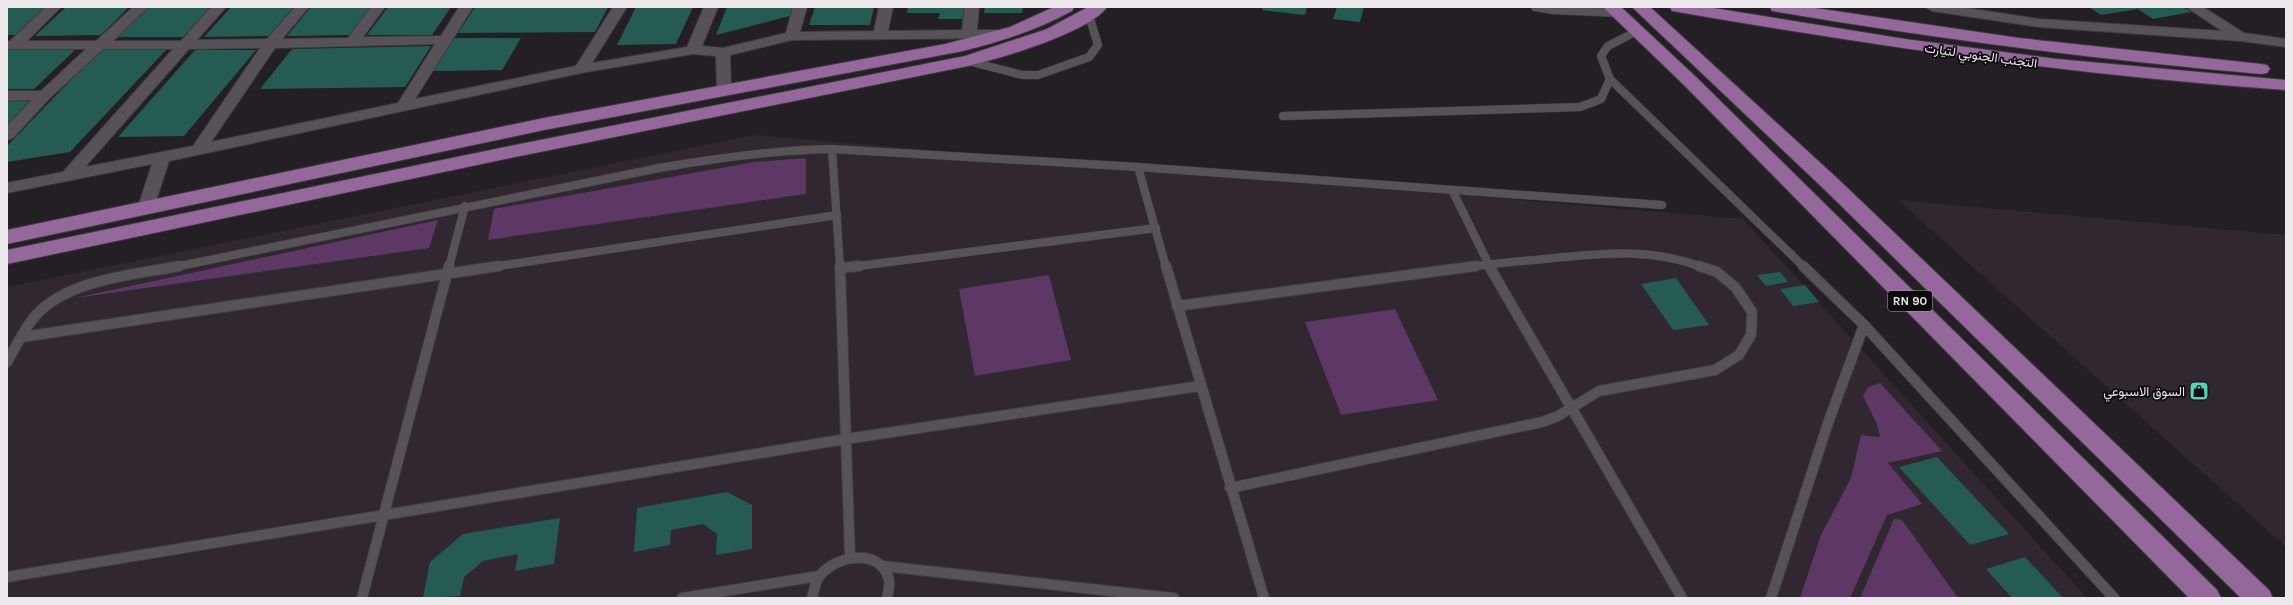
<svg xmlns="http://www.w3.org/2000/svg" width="2293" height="605" font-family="Karla,Vazirmatn,sans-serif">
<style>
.built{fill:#302731}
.green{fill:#5e3865}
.building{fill:#255b53}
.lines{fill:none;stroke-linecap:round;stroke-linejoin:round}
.service-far1-casing{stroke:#3e3a3f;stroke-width:9}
.service-casing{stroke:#3e3a3f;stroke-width:12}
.minor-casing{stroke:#3e3a3f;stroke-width:2}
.trunk-casing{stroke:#3e3a3f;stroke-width:2}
.service-far1{stroke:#575258;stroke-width:8}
.service{stroke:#575258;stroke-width:10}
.minor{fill:#575258;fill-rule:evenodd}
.trunk{fill:#94689b;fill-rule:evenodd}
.labels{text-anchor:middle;stroke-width:3.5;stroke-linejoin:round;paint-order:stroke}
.shield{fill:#0c0a0c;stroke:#a9a5a9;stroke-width:1}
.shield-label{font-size:12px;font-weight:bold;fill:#ece8ec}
.street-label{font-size:13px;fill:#ece8ec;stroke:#0c0a0c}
.poi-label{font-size:13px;fill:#ece8ec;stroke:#0c0a0c;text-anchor:end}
</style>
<rect width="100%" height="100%" fill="#241f25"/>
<g class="built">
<polygon points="754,135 1743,219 2087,598 7,598 7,287"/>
<polygon points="1898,200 2286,235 2286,547"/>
</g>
<g class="green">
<polygon points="806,158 806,194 488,240 494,209 754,162"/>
<polygon points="438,220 429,248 75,298"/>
<polygon points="1049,275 1071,360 975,376 959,289"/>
<polygon points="1395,309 1438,400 1341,415 1305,322"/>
<polygon points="1880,383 1942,451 1888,463 1922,504 1887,515 1850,598 1800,598 1821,535 1851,478 1861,435 1880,437 1877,424 1863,396 1868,387"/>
<polygon points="1894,519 1902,520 1958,598 1860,598"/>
</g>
<g class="building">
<polygon points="7,7 48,7 18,35 7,35"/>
<polygon points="66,7 129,7 101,35 35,36"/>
<polygon points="145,7 211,7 183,37 115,37"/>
<polygon points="231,7 294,7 270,36 204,37"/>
<polygon points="311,7 375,7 353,35 287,36"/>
<polygon points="388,7 451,7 432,35 367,35"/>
<polygon points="475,7 608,7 595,32 458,33"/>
<polygon points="636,7 693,7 676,44 617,45"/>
<polygon points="727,7 793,7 790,16 716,35"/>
<polygon points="815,7 874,7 870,25 809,25"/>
<polygon points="908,7 965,7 963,19 938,19 940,13 907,13"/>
<polygon points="985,7 1023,7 1022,13 984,13"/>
<polygon points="1263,7 1307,7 1305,15 1262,10"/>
<polygon points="1337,7 1364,7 1360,22 1333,19"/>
<polygon points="2089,7 2183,7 2191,12 2153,19 2138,9 2101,15"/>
<polygon points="454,38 521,38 502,70 433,71"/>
<polygon points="431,46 405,87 260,89 292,49"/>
<polygon points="7,49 76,49 34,89 7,89"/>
<polygon points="101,49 166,50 70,152 7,162 7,146"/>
<polygon points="195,50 256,50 184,136 118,137"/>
<polygon points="7,98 35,98 7,126"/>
<polygon points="1780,272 1788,282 1766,286 1757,275"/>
<polygon points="1676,278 1709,325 1673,330 1641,284"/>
<polygon points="1805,285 1819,302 1793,306 1780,289"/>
<polygon points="1937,457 2009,534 1970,545 1899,467"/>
<polygon points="727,492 752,505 752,549 716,555 717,534 703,524 671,530 670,545 634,552 637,508"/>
<polygon points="560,518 554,564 515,571 518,554 483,561 464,577 460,596 423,598 430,562 463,534"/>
<polygon points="2025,557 2063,598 2012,598 1986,569"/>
</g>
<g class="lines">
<defs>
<g id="service-far1">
<polyline points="1535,7 1553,10 1619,13"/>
<polyline points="968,61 1022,75 1038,75 1089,57 1098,45 1089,15"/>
<polyline points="1610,79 1804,267"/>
<polyline points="1283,116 1580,107 1601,99 1610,79 1601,56 1608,46 1637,31"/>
<polyline points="832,149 840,267"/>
<polyline points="1138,167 1166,267"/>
<polyline points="1453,192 1490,267"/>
<path d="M175,267L659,168C716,158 773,150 832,149L1138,167L1662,205"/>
<polyline points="449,267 465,206"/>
<polyline points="492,267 837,215"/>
<polyline points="851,267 1156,228"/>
<path d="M1469,267C1497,263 1526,261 1554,258C1606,253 1651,248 1702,267"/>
</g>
<g id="service">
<polyline points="840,266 850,557"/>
<polyline points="1166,266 1264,598"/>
<polyline points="1489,266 1682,598"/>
<polyline points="1803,266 1864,325 2114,598"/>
<polyline points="840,268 859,266"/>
<polyline points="1177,306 1476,266"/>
<polyline points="22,337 499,266"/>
<path d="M7,362C16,346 24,329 36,315C69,279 134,275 179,266"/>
<polyline points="1230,488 1542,422 1558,416 1599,391 1715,370 1739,355 1751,335 1752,312 1736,288 1717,272 1699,266"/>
<polyline points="882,566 1174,598"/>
<polyline points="7,577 846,439 1200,386"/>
<polyline points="362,598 449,266"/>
<polyline points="682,598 819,576"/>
<path d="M812,598C814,592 815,585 817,580C830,556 881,545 889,580C890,585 888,593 887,598"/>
<polyline points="1771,598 1828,423 1864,325"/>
</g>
<g id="minor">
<path d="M46,7H61L27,41H96L133,7H148L113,41H181L211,7H226L197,40L267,39L295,7H309L282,39L348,38L371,7H385L363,37L441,36L459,7H473L415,99L576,66L613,7H627L592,63L687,47L704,7H718L702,46L723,48L786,33L793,7H807L800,32L874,31L879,7H893L888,31L962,30L965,7H979L977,30H1008L1015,34L1008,38L792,40L730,55L731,89L724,93L717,89L716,56L693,54L581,73L169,161L154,207L152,211H140L138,207L152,164L7,193V183L63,172L173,49H103L50,98L13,138L7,140V126L32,100L7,101V91H41L86,49H7V41H10ZM435,44L398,103L211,142L275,48ZM260,48L193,146L85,167L189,49Z"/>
<polygon points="1925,7 1960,7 2039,19 2222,31 2186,7 2203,7 2244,33 2286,39 2286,47 2241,41 2039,27 1932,11"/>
</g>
<g id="trunk">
<path d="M1054,7H1074L1072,11C1037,30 1002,41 963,51L544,130L7,244V230L544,118L945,44L1010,27Z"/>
<path d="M1088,7H1107C1090,32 999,59 968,66L510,158L7,264V250L510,146L965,56L1047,29Z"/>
<polygon points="1603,7 1621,7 1696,77 2217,590 2221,598 2189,598 1684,85"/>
<polygon points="1632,7 1650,7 1838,179 2269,590 2273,598 2241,598 1824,189"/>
<path d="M1670,7H1707L1905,39L2057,59L2286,80V90C2082,76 1880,47 1678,12L1672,11Z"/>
<path d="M1770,7H1808L2019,38L2261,64L2267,65L2270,69L2267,73L2261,74C2099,60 1938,39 1778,12L1772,11Z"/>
</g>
</defs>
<use href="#service-far1" class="service-far1-casing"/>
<use href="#service" class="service-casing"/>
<use href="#minor" class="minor-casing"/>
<use href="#trunk" class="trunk-casing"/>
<use href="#service-far1" class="service-far1"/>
<use href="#service" class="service"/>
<use href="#minor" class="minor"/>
<use href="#trunk" class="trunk"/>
</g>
<defs>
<symbol id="shop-square" viewBox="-11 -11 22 22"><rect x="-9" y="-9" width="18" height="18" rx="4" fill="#5acebd" stroke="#0c0a0c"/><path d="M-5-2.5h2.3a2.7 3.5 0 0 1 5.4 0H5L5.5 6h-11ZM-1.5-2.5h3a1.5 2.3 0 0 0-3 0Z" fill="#111"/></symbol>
</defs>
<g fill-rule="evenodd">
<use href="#shop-square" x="2188" y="380" width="22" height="22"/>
</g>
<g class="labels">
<rect class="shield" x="1888" y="291" width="44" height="20" rx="3"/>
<g class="shield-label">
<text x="1910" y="305">RN 90</text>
</g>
<g class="street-label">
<text transform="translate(1981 55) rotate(8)" y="5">التجنب الجنوبي لتيارت</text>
</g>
<g class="poi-label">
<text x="2185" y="396">السوق الاسبوعي</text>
</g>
</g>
<rect width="2293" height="605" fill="none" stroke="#ece8ec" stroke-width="16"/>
</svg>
